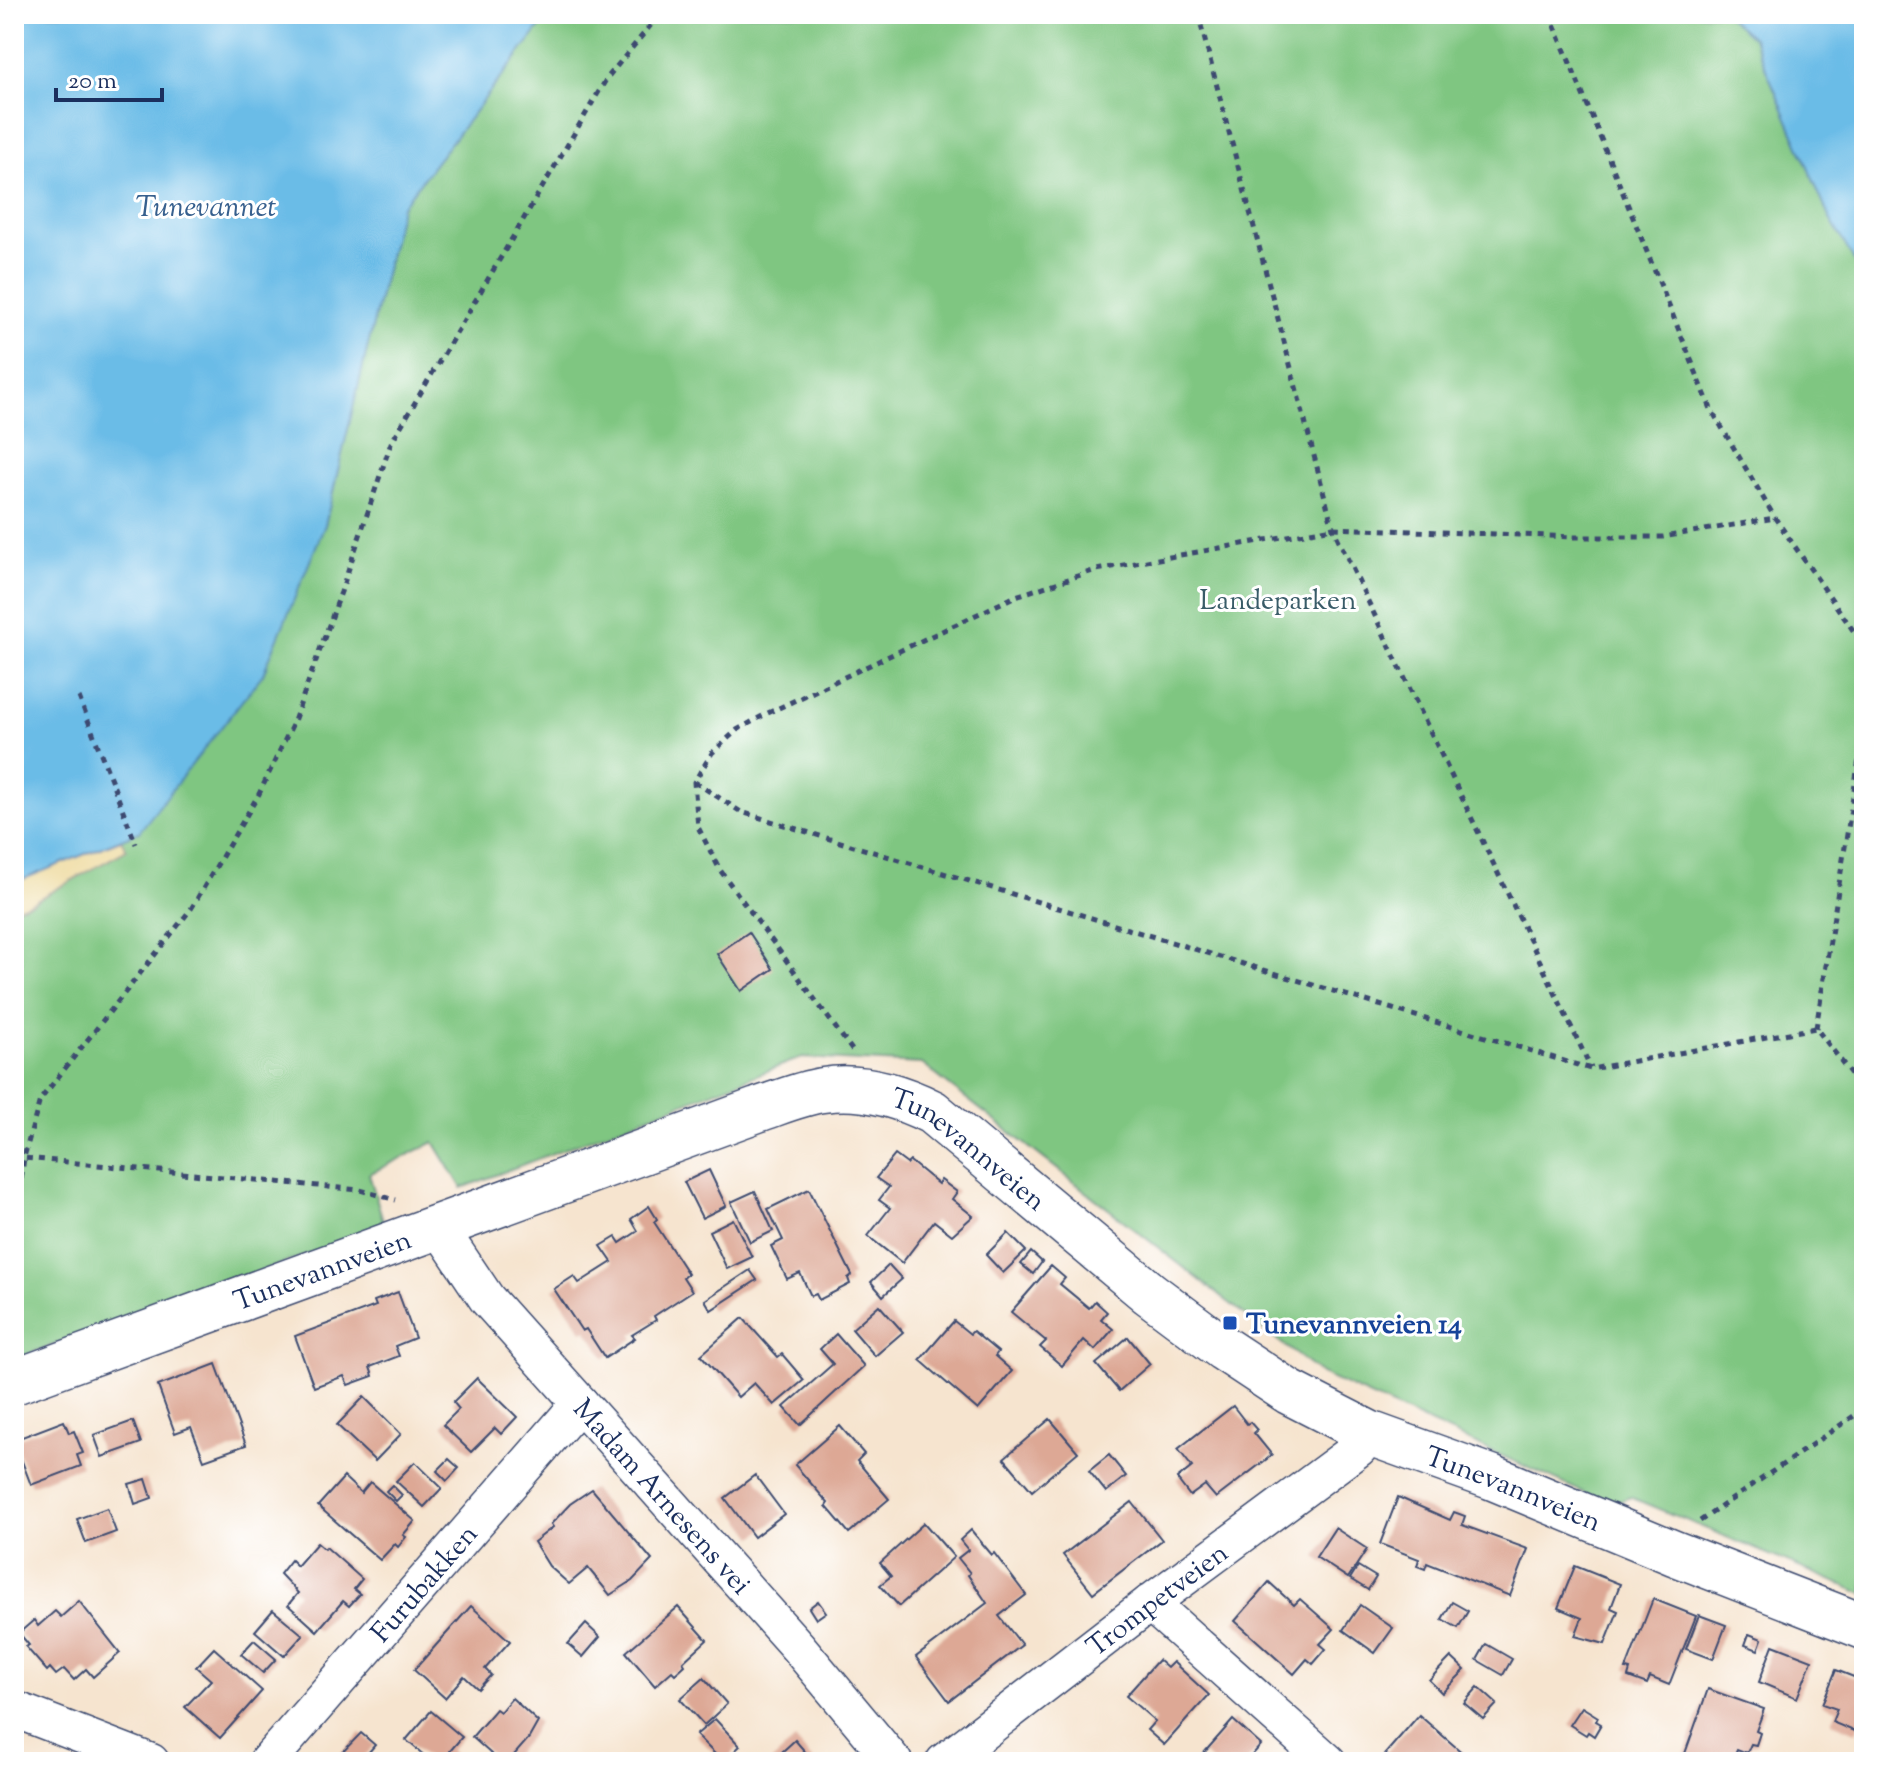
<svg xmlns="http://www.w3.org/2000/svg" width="1878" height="1776" font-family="'Sorts Mill Goudy',serif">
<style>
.green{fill:#7fc681;stroke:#4d7a70;stroke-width:2}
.sand{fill:#eeda9e;stroke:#84847e;stroke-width:2}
.water{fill:#6bbce7;stroke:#4376a2;stroke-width:2}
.building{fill:#dda895}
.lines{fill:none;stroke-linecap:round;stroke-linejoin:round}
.minor-casing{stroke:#3c4a6f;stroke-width:39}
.tertiary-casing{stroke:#3c4a6f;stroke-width:47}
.path{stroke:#3c4a6f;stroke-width:5;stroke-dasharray:6 6;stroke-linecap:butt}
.minor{stroke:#fff;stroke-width:36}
.tertiary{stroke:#fff;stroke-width:44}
.transit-dot{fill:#1a4fb4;stroke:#fff;stroke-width:3}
.labels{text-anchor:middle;stroke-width:6;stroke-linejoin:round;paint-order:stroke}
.park-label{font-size:28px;fill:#395c68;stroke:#fff}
.street-label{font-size:28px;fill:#1b2f5e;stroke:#fff}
.transit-label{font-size:28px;font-weight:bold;fill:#164399;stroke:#fff;text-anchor:start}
.water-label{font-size:30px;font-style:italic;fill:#37608e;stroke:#fff}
</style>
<rect width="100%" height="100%" fill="#fff"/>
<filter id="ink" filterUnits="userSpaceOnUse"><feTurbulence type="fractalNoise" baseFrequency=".0125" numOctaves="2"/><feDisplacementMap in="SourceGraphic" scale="16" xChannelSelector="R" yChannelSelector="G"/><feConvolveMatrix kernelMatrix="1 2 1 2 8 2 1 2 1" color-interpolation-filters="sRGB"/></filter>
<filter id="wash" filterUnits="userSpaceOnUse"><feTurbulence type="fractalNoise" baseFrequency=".006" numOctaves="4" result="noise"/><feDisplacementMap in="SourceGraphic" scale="32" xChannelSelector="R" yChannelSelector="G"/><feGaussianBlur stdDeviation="1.8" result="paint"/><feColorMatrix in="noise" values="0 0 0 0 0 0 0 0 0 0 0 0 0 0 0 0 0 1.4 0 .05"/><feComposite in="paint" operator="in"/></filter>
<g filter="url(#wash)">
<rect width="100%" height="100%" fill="#f6e4cf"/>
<polygon class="green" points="550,14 1725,14 1753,38 1829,217 1864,277 1864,1594 1630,1497 1611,1505 1321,1374 922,1064 801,1058 462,1188 434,1142 369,1174 385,1227 14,1359 14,883 139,832 325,525 401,207"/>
<polygon class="sand" points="121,840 127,850 33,902 14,909 14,882"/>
<g class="water">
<polygon points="14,14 550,14 401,207 325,525 263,674 139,832 14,883"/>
<polygon points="1725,14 1864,14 1864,277 1829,217 1753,38"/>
</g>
<g id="blocks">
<g class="building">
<polygon points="749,932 773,969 741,991 717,954"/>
<polygon points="895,1155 907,1164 910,1161 938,1184 941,1180 957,1192 952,1199 973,1216 952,1235 934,1221 902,1263 868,1236 890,1208 879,1200 889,1187 876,1178"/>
<polygon points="709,1170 726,1206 702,1218 684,1182"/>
<polygon points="809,1189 852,1275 848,1278 850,1284 819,1300 816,1294 811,1296 800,1273 787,1279 771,1246 783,1240 768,1209"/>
<polygon points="755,1191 773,1231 750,1242 731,1202"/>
<polygon points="649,1206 657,1219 654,1222 688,1274 683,1277 692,1291 654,1316 656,1320 632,1335 635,1338 605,1358 586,1329 582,1331 554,1289 574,1276 579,1283 612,1262 601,1246 616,1237 620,1243 638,1231 631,1219"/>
<polygon points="733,1219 752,1257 727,1269 709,1231"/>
<polygon points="1008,1233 1026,1251 1003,1273 986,1255"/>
<polygon points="1031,1252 1042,1262 1033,1274 1021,1264"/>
<polygon points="889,1265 902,1279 883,1296 871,1282"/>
<polygon points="1051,1266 1065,1278 1060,1284 1089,1308 1095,1301 1107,1312 1101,1319 1113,1329 1095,1350 1084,1340 1062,1366 1040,1347 1046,1341 1011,1312"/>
<polygon points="750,1270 757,1280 711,1310 705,1300"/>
<polygon points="398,1292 415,1338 395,1346 399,1356 370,1367 373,1376 348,1385 344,1376 314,1387 295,1336 376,1306 374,1301"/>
<polygon points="879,1305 903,1332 875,1356 852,1329"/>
<polygon points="743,1318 778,1357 782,1354 804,1380 774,1405 754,1383 738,1397 701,1355"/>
<polygon points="954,1321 970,1334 973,1331 998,1352 995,1356 1012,1371 978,1410 920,1360"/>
<polygon points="836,1334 864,1366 800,1425 784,1407 833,1364 820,1349"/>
<polygon points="1128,1337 1150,1364 1119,1391 1096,1364"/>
<polygon points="216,1364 246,1445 204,1460 191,1427 175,1433 158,1386"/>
<polygon points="477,1378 517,1417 501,1434 495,1428 471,1452 443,1425 459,1409 453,1402"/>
<polygon points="364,1397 401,1434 375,1461 337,1425"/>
<polygon points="1233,1406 1247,1424 1250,1422 1257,1430 1254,1433 1272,1455 1216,1498 1205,1485 1190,1496 1177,1479 1192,1467 1178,1449"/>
<polygon points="1050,1419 1078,1452 1032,1491 1004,1458"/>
<polygon points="64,1421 69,1433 74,1431 83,1453 77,1455 81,1466 31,1485 14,1440"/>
<polygon points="133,1421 141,1443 102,1457 94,1435"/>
<polygon points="840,1426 864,1454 857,1461 889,1499 849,1533 826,1506 828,1503 795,1465"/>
<polygon points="1109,1455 1126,1476 1106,1492 1089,1471"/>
<polygon points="449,1459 459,1468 447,1481 437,1471"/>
<polygon points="415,1462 442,1488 424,1507 396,1481"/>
<polygon points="755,1475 784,1514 754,1537 725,1498"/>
<polygon points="344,1477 361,1493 370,1482 415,1521 403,1535 406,1537 398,1547 395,1544 380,1560 318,1506"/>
<polygon points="146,1479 152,1498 135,1504 129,1484"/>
<polygon points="392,1485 402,1495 396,1501 386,1491"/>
<polygon points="592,1489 652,1560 632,1581 610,1595 588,1568 569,1584 549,1566 534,1542 553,1527 551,1524 570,1504"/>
<polygon points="1398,1497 1450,1520 1454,1512 1465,1516 1462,1525 1528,1549 1510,1596 1427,1563 1425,1569 1417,1566 1419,1559 1380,1544"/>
<polygon points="1132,1502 1162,1540 1093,1593 1063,1555"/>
<polygon points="107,1508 116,1532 86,1543 77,1519"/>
<polygon points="924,1523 954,1557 899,1606 880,1585 891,1576 880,1563"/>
<polygon points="1335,1528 1367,1549 1348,1578 1316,1557"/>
<polygon points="971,1530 992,1555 994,1553 1026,1595 999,1616 1022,1645 949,1701 916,1657 987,1603 968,1575 970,1573 958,1558 968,1550 960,1540"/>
<polygon points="317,1543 324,1549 326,1547 362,1579 354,1589 360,1594 349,1606 343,1601 317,1631 288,1605 298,1593 280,1574 291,1560 297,1566"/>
<polygon points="1358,1566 1376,1577 1368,1590 1350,1579"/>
<polygon points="1575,1566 1620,1584 1611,1608 1618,1611 1605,1644 1575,1636 1582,1618 1558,1608"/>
<polygon points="1269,1582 1294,1605 1300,1599 1334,1629 1320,1644 1326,1649 1313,1664 1307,1659 1294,1674 1235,1621"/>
<polygon points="1653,1599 1696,1616 1669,1685 1650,1677 1647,1684 1628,1677 1630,1670 1626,1669"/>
<polygon points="79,1601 120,1653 93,1677 86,1669 74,1680 64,1669 56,1675 50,1668 47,1671 26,1647 29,1645 19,1633 34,1620 38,1626 55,1611 61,1617"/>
<polygon points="818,1601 826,1612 816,1619 809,1608"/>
<polygon points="1452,1602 1468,1611 1458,1628 1442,1619"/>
<polygon points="1360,1605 1393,1628 1375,1653 1343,1630"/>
<polygon points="471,1606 510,1641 485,1669 491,1675 478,1689 464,1676 445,1698 414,1670"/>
<polygon points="678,1607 707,1640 683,1662 685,1665 675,1674 672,1671 655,1686 626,1652"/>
<polygon points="273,1610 303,1635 284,1656 255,1631"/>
<polygon points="1699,1615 1726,1625 1713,1659 1686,1649"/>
<polygon points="586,1624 600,1637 583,1657 568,1644"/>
<polygon points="1749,1634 1762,1639 1758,1650 1745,1645"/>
<polygon points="254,1640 276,1659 263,1673 241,1654"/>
<polygon points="1486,1644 1512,1659 1503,1675 1477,1660"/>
<polygon points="1773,1645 1812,1660 1797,1698 1759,1682"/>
<polygon points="214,1648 262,1691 220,1738 185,1707 211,1680 196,1667"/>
<polygon points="1451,1657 1465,1670 1442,1693 1429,1680"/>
<polygon points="1158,1660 1167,1668 1173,1662 1209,1695 1164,1745 1147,1730 1155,1721 1126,1696"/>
<polygon points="1836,1670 1864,1681 1864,1715 1856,1732 1832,1722 1837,1709 1822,1704"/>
<polygon points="704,1678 727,1704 704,1725 680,1699"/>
<polygon points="1478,1687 1497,1704 1483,1719 1464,1703"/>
<polygon points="1708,1689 1764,1709 1756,1731 1760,1733 1756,1745 1751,1744 1747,1753 1737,1749 1734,1756 1744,1760 1743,1762 1682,1762"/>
<polygon points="512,1698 538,1722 529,1738 508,1762 500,1762 472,1737 496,1709 500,1712"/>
<polygon points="1582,1707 1598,1717 1596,1721 1601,1724 1594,1736 1588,1732 1586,1735 1570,1725"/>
<polygon points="431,1711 462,1737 450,1751 463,1762 432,1762 406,1740"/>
<polygon points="1419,1715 1473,1762 1394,1762 1385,1754"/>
<polygon points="715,1719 740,1746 723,1762 696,1735"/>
<polygon points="1233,1720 1261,1745 1246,1762 1212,1762 1203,1754"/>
<polygon points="361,1733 375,1745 362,1760 364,1762 333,1762"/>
<polygon points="795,1740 814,1762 771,1762"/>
</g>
</g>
</g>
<g filter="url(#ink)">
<use href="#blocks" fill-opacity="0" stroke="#3c4a6f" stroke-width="2"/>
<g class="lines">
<defs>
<g id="minor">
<path id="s1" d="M438,1226L487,1299L798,1647L894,1762"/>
<polyline points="1150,1603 1328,1762"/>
<polyline points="14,1709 151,1762"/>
<path id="s2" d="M267,1762L580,1403"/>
<path id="s3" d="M944,1762L1150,1603L1359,1448L1369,1433"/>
</g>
<g id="tertiary">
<path id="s4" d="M14,1382L757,1110C778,1103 801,1093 823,1090C861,1084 898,1095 932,1112L1149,1293L1224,1349L1289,1392L1369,1433L1491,1477L1674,1553L1864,1627"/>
</g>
</defs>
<use href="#minor" class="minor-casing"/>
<use href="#tertiary" class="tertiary-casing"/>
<g class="path">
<polyline points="1198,14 1333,528 1591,1068"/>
<polyline points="1550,14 1711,409 1775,518 1864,646"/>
<polyline points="79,697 136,844"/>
<polyline points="695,782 741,812 1591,1069 1816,1028 1864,1091"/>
<polyline points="1816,1028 1864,728"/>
<polyline points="852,1050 720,870 698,827 694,782 712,753 737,730 766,714 1016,596 1096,570 1333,528 1575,537 1663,537 1775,518"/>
<polyline points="14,1157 360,1190 396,1200"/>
<polyline points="17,1214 24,1157 40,1100 191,909 259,794 294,721 341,592 391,443 607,78 660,14"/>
<polyline points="1700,1521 1864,1409"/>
</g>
<use href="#minor" class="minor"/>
<use href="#tertiary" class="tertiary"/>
</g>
</g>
<rect class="transit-dot" x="1222" y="1315" width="16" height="16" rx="4"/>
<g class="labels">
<g class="park-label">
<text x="1278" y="609">Landeparken</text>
</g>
<g class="street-label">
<text dy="10" stroke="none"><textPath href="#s4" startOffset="1024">Tunevannveien</textPath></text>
<text dy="10" stroke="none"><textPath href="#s4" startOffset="328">Tunevannveien</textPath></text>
<text dy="10" stroke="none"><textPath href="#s4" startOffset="1672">Tunevannveien</textPath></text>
<text dy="10" stroke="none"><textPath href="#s1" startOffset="352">Madam Arnesens vei</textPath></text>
<text dy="10" stroke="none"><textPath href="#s2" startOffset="238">Furubakken</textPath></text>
<text dy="10" stroke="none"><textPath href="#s3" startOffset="268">Trompetveien</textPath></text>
</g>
<g class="transit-label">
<text x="1246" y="1333">Tunevannveien 14</text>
</g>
<g class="water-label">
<text x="206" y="216">Tunevannet</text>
</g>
</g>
<rect width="1878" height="1776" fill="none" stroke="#fff" stroke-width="48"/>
<path d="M56 88v12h106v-12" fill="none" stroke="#1b2f5e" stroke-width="4"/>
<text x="68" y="88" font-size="24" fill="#1b2f5e" stroke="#ffffff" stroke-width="6" paint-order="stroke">20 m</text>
</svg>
